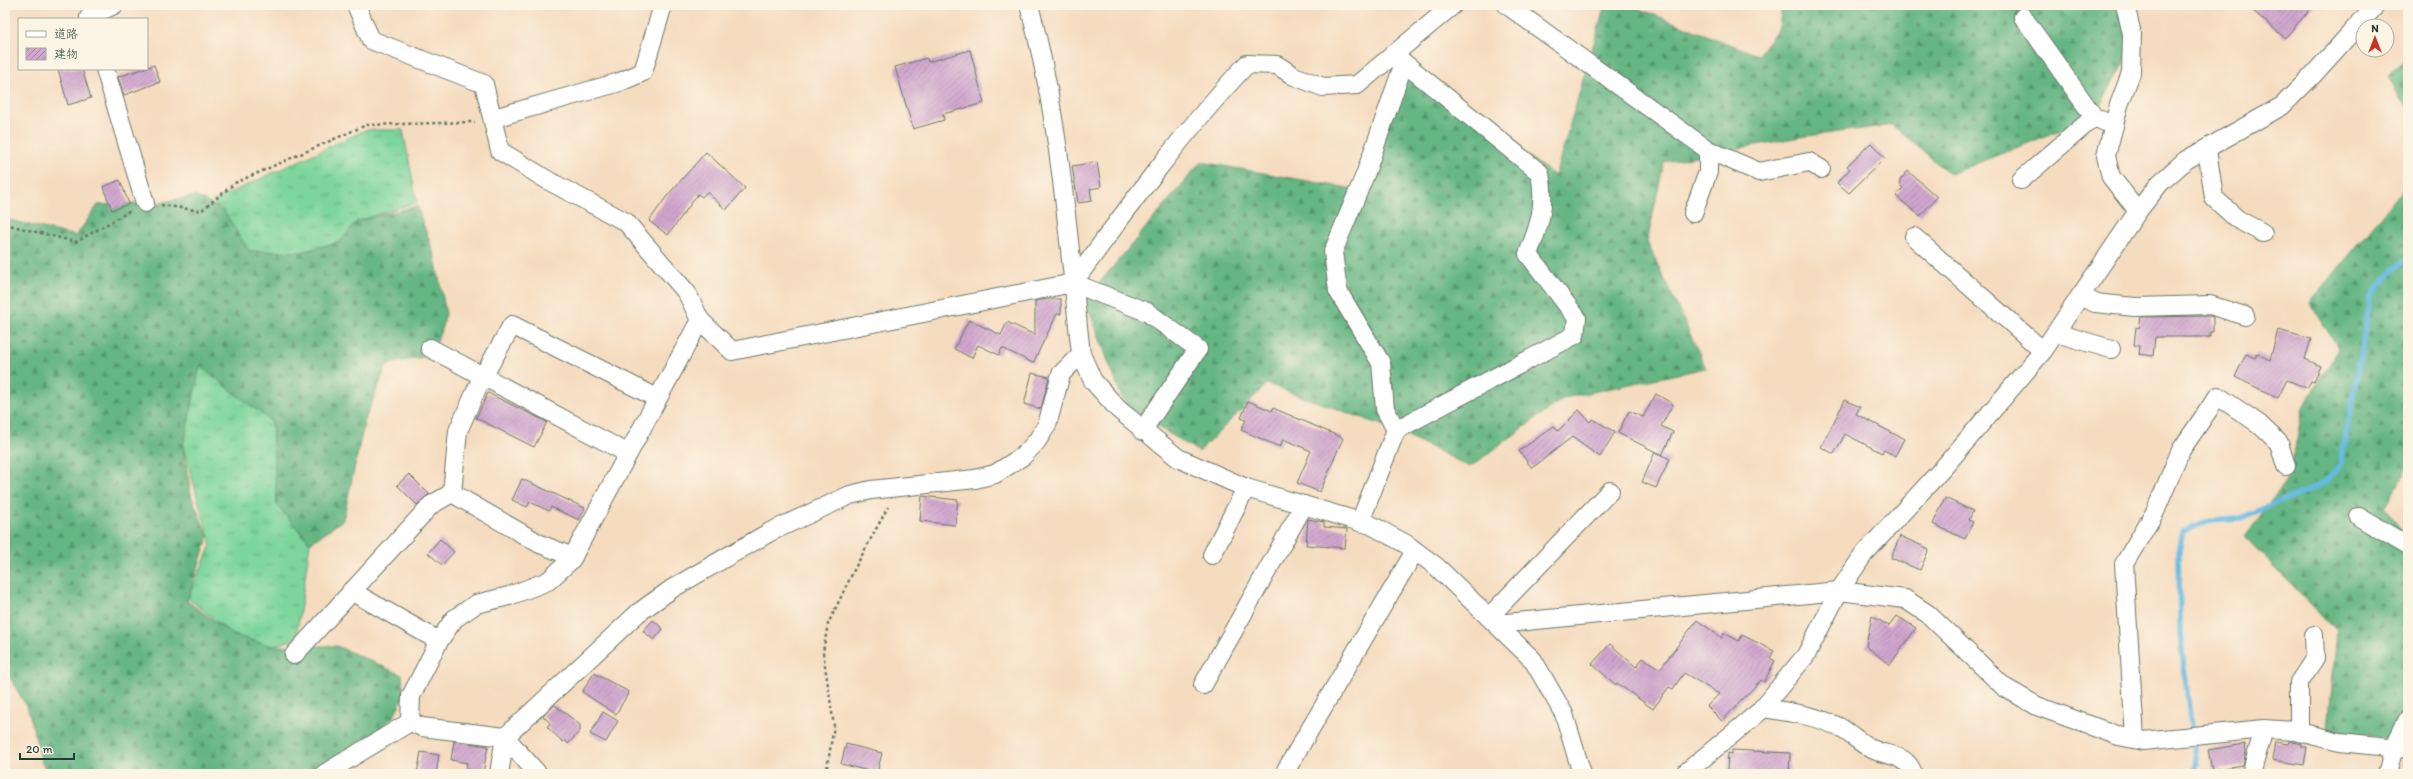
<svg xmlns="http://www.w3.org/2000/svg" width="2413" height="779" font-family="Itim,'Klee One',sans-serif">
<style>
.grass{fill:url(#grass-tufts);stroke:#4e8968}
.forest{fill:url(#forest-firs);stroke:#427a5c}
.lines{fill:none;stroke-linecap:round;stroke-linejoin:round}
.stream{stroke:#66bae2;stroke-width:5.5}
.building{fill:url(#building-hatch)}
.minor-casing{stroke:#6a7565;stroke-width:20}
.path{stroke:#6a7565;stroke-width:2.5;stroke-dasharray:3 3;stroke-linecap:butt}
.minor{stroke:#fff;stroke-width:18}
</style>
<defs>
<pattern id="grass-tufts" width="24" height="20" patternUnits="userSpaceOnUse"><rect width="24" height="20" fill="#7cd59b"/><path d="M3 7l-1-3M5 7V3M7 7l1-3M15 17l-1-3M17 17v-4M19 17l1-3" fill="none" stroke="#65ae7f"/></pattern>
<pattern id="forest-firs" width="22" height="20" patternUnits="userSpaceOnUse"><rect width="22" height="20" fill="#65b683"/><path d="M5 1l3.5 6h-7zM16 11l3.5 6h-7z" fill="#53956c"/></pattern>
<pattern id="building-hatch" width="6" height="6" patternUnits="userSpaceOnUse"><rect width="6" height="6" fill="#d0a6cf"/><path d="M-1 1l2-2M0 6l6-6M5 7l2-2" fill="none" stroke="#a888a9"/></pattern>
</defs>
<rect width="100%" height="100%" fill="#fcf5e5"/>
<filter id="ink" filterUnits="userSpaceOnUse"><feTurbulence type="fractalNoise" baseFrequency=".025" numOctaves="2"/><feDisplacementMap in="SourceGraphic" scale="8" xChannelSelector="R" yChannelSelector="G"/><feConvolveMatrix kernelMatrix="1 2 1 2 8 2 1 2 1" color-interpolation-filters="sRGB"/></filter>
<filter id="wash" filterUnits="userSpaceOnUse"><feTurbulence type="fractalNoise" baseFrequency=".012" numOctaves="4" result="noise"/><feDisplacementMap in="SourceGraphic" scale="16" xChannelSelector="R" yChannelSelector="G"/><feGaussianBlur stdDeviation="0.9" result="paint"/><feColorMatrix in="noise" values="0 0 0 0 0 0 0 0 0 0 0 0 0 0 0 0 0 1.4 0 .05"/><feComposite in="paint" operator="in"/></filter>
<g filter="url(#wash)">
<rect width="100%" height="100%" fill="#f5dcbf"/>
<g class="grass">
<polygon points="365,130 403,130 417,202 361,220 340,242 301,252 249,251 213,201"/>
<polygon points="200,365 272,422 277,505 310,543 296,639 272,646 233,635 188,598 211,545 183,446"/>
</g>
<g class="forest">
<polygon points="1605,5 1629,5 1758,55 1779,27 1782,5 2125,5 2132,48 2094,117 1950,174 1892,125 1800,137 1664,162 1647,242 1706,368 1564,398 1470,467 1396,430 1267,384 1199,452 1125,406 1085,300 1201,162 1359,190 1404,63 1555,176"/>
<polygon points="2408,58 2408,111 2388,76"/>
<polygon points="2408,170 2408,467 2385,507 2408,539 2408,742 2328,729 2337,631 2245,537 2290,475 2303,407 2339,349 2310,303 2404,188"/>
<polygon points="196,196 224,211 249,251 301,252 340,242 357,221 417,206 435,257 446,314 433,355 387,364 365,420 343,520 310,543 277,505 272,422 200,366 183,446 191,495 208,537 187,601 233,635 272,646 337,646 402,675 404,695 394,716 377,732 303,774 48,774 42,763 28,709 5,669 5,219 76,236 98,205 163,202"/>
</g>
<g class="lines">
<polyline class="stream" points="2194,774 2196,765 2180,634 2179,552 2183,532 2210,521 2238,519 2297,495 2326,482 2341,463 2371,296 2394,269 2408,258"/>
</g>
<g id="blocks">
<g class="building">
<polygon points="2246,5 2314,5 2285,38"/>
<polygon points="970,50 984,103 943,114 944,120 913,129 895,67 927,58 928,62"/>
<polygon points="154,65 160,82 124,95 118,77"/>
<polygon points="58,69 82,69 91,98 68,105"/>
<polygon points="1871,143 1885,158 1849,193 1837,183 1850,169 1847,166"/>
<polygon points="706,152 745,188 726,210 707,192 702,197 698,194 668,235 649,221 667,196"/>
<polygon points="1097,162 1101,187 1090,189 1092,201 1078,203 1072,166"/>
<polygon points="1908,171 1937,197 1920,216 1896,196 1903,188 1900,185 1900,180"/>
<polygon points="120,180 129,204 112,210 103,187"/>
<polygon points="1048,299 1061,299 1061,314 1057,314 1033,363 1002,348 999,355 978,345 972,358 954,349 969,320 1001,335 1007,322 1035,335 1035,301"/>
<polygon points="2209,316 2213,317 2213,332 2210,332 2210,337 2155,337 2153,356 2138,354 2139,346 2134,345 2136,327 2139,328 2141,317"/>
<polygon points="2278,330 2311,339 2305,359 2321,366 2314,382 2311,381 2307,388 2287,380 2278,398 2235,377 2246,354 2255,358 2257,354 2270,360"/>
<polygon points="1032,373 1049,377 1041,409 1024,404"/>
<polygon points="488,393 547,422 534,447 476,418"/>
<polygon points="1656,394 1673,404 1661,426 1673,432 1662,455 1618,433 1629,411 1643,417"/>
<polygon points="1845,400 1860,407 1856,414 1904,439 1895,456 1884,450 1882,453 1845,434 1834,454 1821,447"/>
<polygon points="1248,401 1272,411 1273,408 1343,438 1320,492 1297,483 1311,451 1283,439 1280,447 1241,430 1246,420 1241,418"/>
<polygon points="1579,410 1590,422 1593,419 1615,432 1600,457 1572,437 1532,468 1519,451 1554,426 1558,431"/>
<polygon points="1655,452 1670,459 1656,488 1642,482"/>
<polygon points="409,474 429,494 417,505 397,485"/>
<polygon points="522,479 585,508 579,520 551,507 549,511 530,502 527,507 512,500"/>
<polygon points="922,496 958,500 955,525 920,521"/>
<polygon points="1945,498 1973,511 1969,520 1973,522 1965,539 1933,524"/>
<polygon points="1308,519 1324,522 1324,527 1347,529 1345,548 1306,545"/>
<polygon points="1900,536 1929,549 1920,570 1891,558"/>
<polygon points="440,539 454,552 442,565 428,553"/>
<polygon points="1872,616 1889,626 1897,616 1916,628 1890,665 1866,646"/>
<polygon points="653,620 663,629 654,640 643,631"/>
<polygon points="1697,620 1722,638 1724,633 1739,641 1742,635 1774,651 1770,658 1775,661 1764,682 1761,680 1722,721 1707,706 1719,694 1684,673 1673,689 1669,687 1653,709 1617,683 1616,685 1592,664 1610,644 1636,667 1643,658 1660,669"/>
<polygon points="594,673 629,692 616,714 582,692"/>
<polygon points="555,705 580,725 580,731 568,744 565,740 563,742 547,727 550,723 543,716"/>
<polygon points="603,712 618,721 606,742 590,734"/>
<polygon points="454,741 488,746 483,773 466,769 467,763 451,760"/>
<polygon points="2289,741 2302,744 2302,747 2307,747 2304,765 2272,760 2275,742 2288,744"/>
<polygon points="846,744 882,753 877,773 841,764"/>
<polygon points="2245,744 2246,752 2243,765 2212,770 2208,750"/>
<polygon points="1732,750 1790,753 1789,774 1755,774 1756,772 1727,771 1728,753 1732,754"/>
<polygon points="421,752 439,755 436,774 417,774"/>
</g>
</g>
</g>
<g filter="url(#ink)">
<use href="#blocks" fill-opacity="0" stroke="#6a7565" stroke-width="1"/>
<g class="lines">
<defs>
<g id="minor">
<polyline points="356,5 371,40 484,84 500,151 549,181 626,222 687,293 700,320 571,560 548,581 509,596 476,604 454,619 439,641 411,696 410,722"/>
<path d="M1029,5C1060,119 1068,237 1081,354L1093,381L1118,409L1178,458L1246,488L1371,525L1406,544L1437,567L1533,660L1564,714L1582,774"/>
<polyline points="1507,5 1708,150 1708,172 1693,213"/>
<polyline points="2125,5 2132,34 2131,73 2119,105 2106,156 2111,177 2138,211"/>
<polyline points="2023,17 2094,117 2114,126"/>
<polyline points="90,19 89,17 114,5"/>
<polyline points="105,69 145,203"/>
<polyline points="494,118 620,82 643,72 663,5"/>
<polyline points="2207,149 2214,198 2237,219 2263,233"/>
<polyline points="1708,150 1759,172 1809,162 1821,169"/>
<polyline points="2021,180 2094,117"/>
<polyline points="1914,237 2043,351"/>
<path d="M1073,283C1128,207 1183,132 1247,64L1277,65L1294,76L1323,87L1357,85L1453,5"/>
<polyline points="2080,296 2095,303 2135,307 2210,305 2245,316"/>
<polyline points="700,320 732,351 1073,283 1147,312 1198,349 1142,431"/>
<polyline points="2056,333 2111,349"/>
<polyline points="430,348 627,453"/>
<polyline points="1396,430 1385,409 1381,363 1338,291 1333,252 1365,175 1404,63"/>
<polyline points="452,493 540,544 573,557"/>
<polyline points="2359,517 2408,546"/>
<path d="M1360,522L1396,430L1575,335L1577,318L1528,254C1540,224 1546,206 1540,173L1393,54"/>
<polyline points="1212,555 1246,488"/>
<polyline points="351,591 439,641"/>
<polyline points="1489,617 1610,491"/>
<polyline points="1496,624 1839,591 1905,599 1928,614 2004,687 2037,706 2119,736 2143,741 2264,729 2295,731 2340,742 2408,749"/>
<polyline points="294,655 431,505 452,493 458,431 479,384 512,325 657,398"/>
<polyline points="1203,685 1304,505"/>
<path d="M1762,708C1789,712 1814,715 1839,727C1850,733 1860,743 1872,749C1888,757 1907,753 1913,774"/>
<polyline points="410,722 422,727 505,737 538,774"/>
<polyline points="2299,732 2299,682 2315,658 2314,635"/>
<polyline points="2135,739 2124,564 2155,512 2181,450 2218,396 2259,424 2279,443 2286,466"/>
<polyline points="324,774 410,722"/>
<polyline points="499,774 505,737 638,613 673,588 770,532 850,495 871,490 975,479 995,474 1023,456 1037,441 1047,425 1061,374 1081,354"/>
<polyline points="1290,774 1286,770 1415,551"/>
<polyline points="1684,774 1759,712 1806,655 1839,591 1864,554 1944,467 2043,351 2138,211 2160,183 2186,160 2282,106 2313,75 2376,5"/>
<polyline points="2251,774 2264,729"/>
<polyline points="2387,774 2394,747 2408,719"/>
</g>
</defs>
<use href="#minor" class="minor-casing"/>
<g class="path">
<polyline points="161,205 201,211 235,183 366,125 475,122"/>
<polyline points="5,224 76,242 130,211"/>
<polyline points="826,774 834,726 823,652 828,624 855,568 888,507"/>
</g>
<use href="#minor" class="minor"/>
</g>
</g>
<rect width="2413" height="779" fill="none" stroke="#fcf5e5" stroke-width="20"/>
<rect x="18" y="18" width="130" height="52" fill="#fcf5e5" stroke="#a4ab9e"/>
<rect x="26" y="31" width="20" height="6" fill="#ffffff" stroke="#a4ab9e"/>
<text x="54" y="38" font-size="12" fill="#1f3d34">道路</text>
<rect x="26" y="48" width="20" height="12" fill="url(#building-hatch)" stroke="#a4ab9e"/>
<text x="54" y="58" font-size="12" fill="#1f3d34">建物</text>
<g transform="translate(2375 38)"><circle r="19" fill="#fcf5e5" stroke="#a4ab9e"/>
<path d="M0-3L7 15L0 10L-7 15Z" fill="#c8321e"/>
<text y="-6" font-size="11" font-weight="bold" text-anchor="middle" fill="#1f3d34">N</text>
</g>
<path d="M20 753v6h54v-6" fill="none" stroke="#1f3d34" stroke-width="2"/>
<text x="26" y="753" font-size="12" fill="#1f3d34" stroke="#fcf5e5" stroke-width="3" paint-order="stroke">20 m</text>
</svg>
